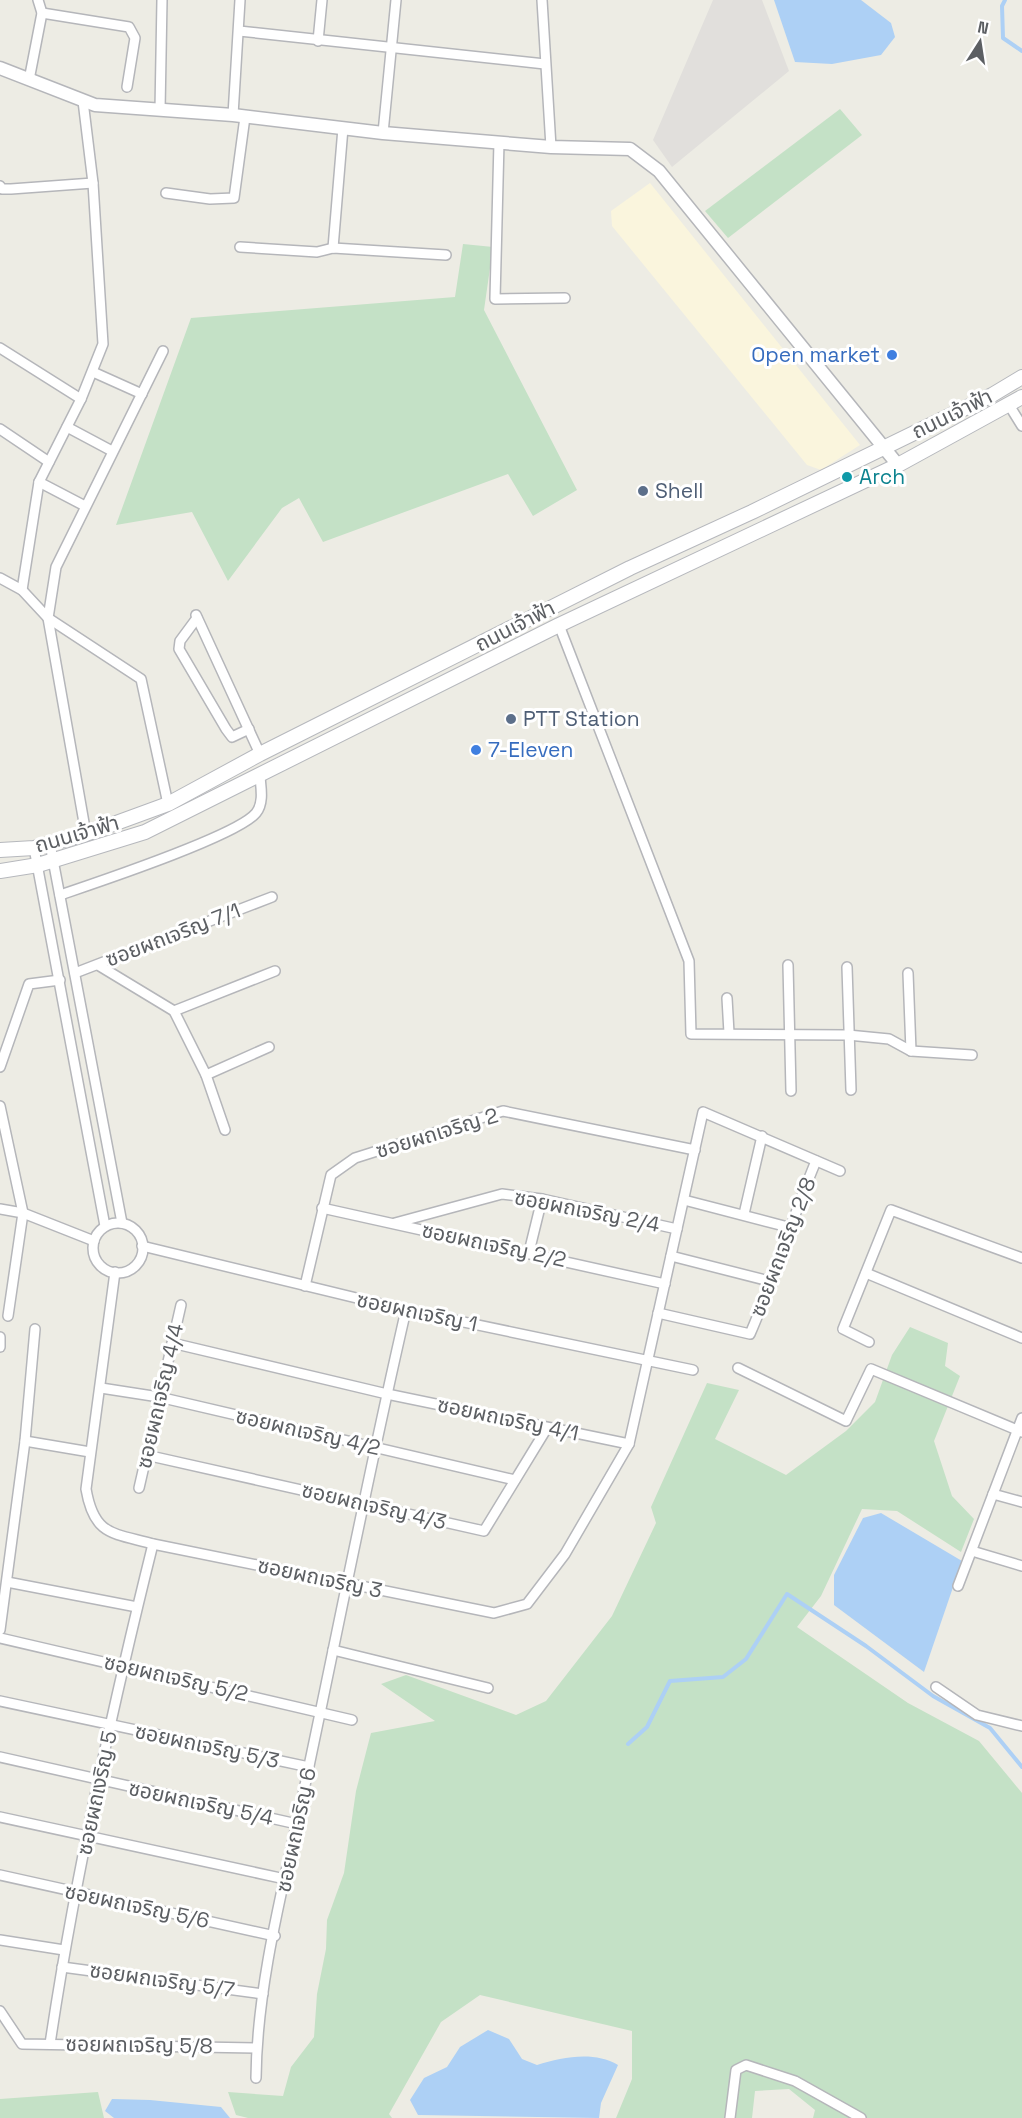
<svg xmlns="http://www.w3.org/2000/svg" width="1022" height="2118" font-family="'Space Grotesk','Noto Sans Thai',sans-serif">
<style>
.commercial{fill:#faf5dd}
.industrial{fill:#e1dfdc}
.green{fill:#c4e1c6}
.water{fill:#add0f5}
.lines{fill:none;stroke-linecap:round;stroke-linejoin:round}
.stream{stroke:#add0f5;stroke-width:4}
.minor-casing{stroke:#b5b6ba;stroke-width:12}
.tertiary-casing{stroke:#b5b6ba;stroke-width:15}
.secondary-casing{stroke:#b6b8bd;stroke-width:16}
.minor{stroke:#fff;stroke-width:9}
.tertiary{stroke:#fff;stroke-width:12}
.secondary{stroke:#fff;stroke-width:14}
.shop-dot{fill:#3f7fe0;stroke:#fff;stroke-width:2}
.culture-dot{fill:#0f9aa8;stroke:#fff;stroke-width:2}
.service-dot{fill:#5c6f8a;stroke:#fff;stroke-width:2}
.labels{text-anchor:middle;stroke-width:6;stroke-linejoin:round;paint-order:stroke}
.shop-label{font-size:21px;fill:#366cbe;stroke:#fff;text-anchor:end}
.street-label{font-size:21px;fill:#5c5f63;stroke:#fff}
.culture-label{font-size:21px;fill:#0d838f;stroke:#fff;text-anchor:start}
.service-label{font-size:21px;fill:#4e5e75;stroke:#fff;text-anchor:start}
</style>
<rect width="100%" height="100%" fill="#edece4"/>
<polygon class="commercial" points="650,183 860,445 821,470 807,465 612,226 611,211"/>
<polygon class="industrial" points="713,0 762,0 789,71 672,167 653,140"/>
<g class="green">
<polygon points="840,109 862,135 728,238 705,211"/>
<polygon points="463,244 493,247 484,310 577,490 533,516 508,474 323,542 299,498 282,508 228,581 192,512 116,525 191,318 455,297"/>
<polygon points="910,1327 948,1343 945,1366 960,1376 934,1441 952,1496 974,1519 961,1552 897,1511 862,1509 821,1596 797,1627 908,1703 979,1741 1022,1793 1022,2118 813,2118 815,2110 789,2089 755,2091 752,2118 616,2118 632,2079 632,2031 480,1995 441,2022 389,2114 392,2118 248,2118 236,2115 228,2092 283,2096 291,2067 314,2037 317,1994 326,1949 327,1920 344,1873 356,1791 371,1733 435,1721 381,1684 406,1675 516,1715 546,1701 612,1616 656,1523 651,1507 707,1383 739,1390 715,1439 786,1475 846,1431 875,1402 892,1355"/>
<polygon points="98,2092 104,2118 0,2118 0,2099"/>
</g>
<g class="water">
<polygon points="774,0 861,0 891,23 895,37 881,55 832,64 795,62"/>
<polygon points="881,1513 962,1561 924,1672 834,1605 834,1575 863,1518"/>
<path d="M488,2030L509,2039L522,2059L537,2065C563,2057 594,2051 618,2065L601,2103L599,2118L418,2115L410,2100L424,2078L447,2067L460,2047Z"/>
<polygon points="112,2099 150,2100 221,2107 230,2118 114,2118 105,2111"/>
</g>
<g class="lines">
<g class="stream">
<polyline points="1005,0 1002,6 1003,38 1022,51"/>
<polyline points="628,1744 647,1727 670,1681 723,1677 746,1659 787,1594 866,1646 933,1696 990,1728 1022,1767"/>
</g>
<defs>
<g id="minor">
<polyline points="542,0 551,147"/>
<polyline points="42,13 129,27 135,38 127,87"/>
<polyline points="239,31 545,64"/>
<polyline points="318,41 322,0"/>
<polyline points="29,80 42,13 38,0"/>
<polyline points="160,110 162,0"/>
<polyline points="233,115 240,0"/>
<polyline points="383,133 396,0"/>
<polyline points="499,142 495,299 565,298"/>
<polyline points="0,186 2,189 11,189 93,183"/>
<polyline points="166,193 210,199 234,198 245,117"/>
<polyline points="240,247 317,252 333,248 446,255"/>
<polyline points="333,248 343,128"/>
<polyline points="0,348 81,399"/>
<polyline points="93,372 142,394"/>
<polyline points="1009,405 1022,426"/>
<polyline points="67,427 112,451"/>
<polyline points="0,429 49,462"/>
<polyline points="39,482 85,506"/>
<polyline points="0,578 22,590 48,618 141,679 168,804"/>
<polyline points="22,590 39,482 81,399 103,344 93,183 83,101"/>
<polyline points="196,615 260,754"/>
<polyline points="197,618 180,641 179,649 226,729 232,737 249,729"/>
<polyline points="559,625 689,961 691,1034 848,1035 889,1039 911,1051 972,1055"/>
<polyline points="86,834 48,618 56,567 163,351"/>
<polyline points="50,844 122,1223"/>
<polyline points="34,848 105,1226"/>
<path d="M60,895C95,883 237,836 256,813C264,803 261,788 260,777"/>
<polyline points="98,965 174,1011 206,1075 225,1130"/>
<polyline points="788,965 791,1091"/>
<polyline points="847,967 851,1090"/>
<polyline points="75,973 272,897"/>
<polyline points="908,973 911,1051"/>
<polyline points="727,998 729,1033"/>
<polyline points="174,1011 275,971"/>
<polyline points="0,1067 29,984 60,980"/>
<polyline points="206,1075 269,1047"/>
<polyline points="0,1106 23,1213 8,1316"/>
<polyline points="684,1200 788,1227"/>
<polyline points="322,1208 665,1284"/>
<polyline points="0,1209 23,1213 94,1241"/>
<polyline points="744,1214 762,1136"/>
<polyline points="395,1223 502,1194 542,1199 677,1229"/>
<circle cx="118" cy="1248" r="25"/>
<polyline points="142,1246 406,1310 693,1370"/>
<polyline points="529,1252 542,1199"/>
<polyline points="671,1256 773,1282"/>
<path d="M115,1272L86,1489C94,1536 113,1533 153,1544L494,1613L527,1604L565,1554L629,1444L703,1112L840,1171"/>
<polyline points="866,1273 1022,1338"/>
<polyline points="305,1286 331,1175 355,1158 503,1111 695,1150"/>
<path d="M658,1313L750,1334C775,1277 792,1218 816,1161"/>
<polyline points="0,1337 0,1347"/>
<polyline points="869,1342 843,1329 891,1210 1022,1258"/>
<polyline points="172,1343 387,1394 629,1444"/>
<polyline points="738,1368 846,1421 871,1369 1022,1432"/>
<polyline points="101,1388 159,1397 515,1480"/>
<polyline points="25,1441 90,1452"/>
<polyline points="146,1455 484,1531 547,1428"/>
<polyline points="139,1488 181,1305"/>
<polyline points="993,1494 1022,1502"/>
<polyline points="972,1551 1022,1566"/>
<polyline points="7,1582 137,1607"/>
<polyline points="958,1586 1022,1418"/>
<polyline points="0,1630 25,1441 35,1329"/>
<polyline points="0,1638 352,1720"/>
<polyline points="333,1650 488,1688"/>
<polyline points="936,1687 977,1715 1022,1726"/>
<polyline points="0,1701 309,1767"/>
<polyline points="0,1757 297,1824"/>
<polyline points="0,1817 285,1879"/>
<polyline points="0,1875 275,1936"/>
<polyline points="0,1940 64,1950"/>
<polyline points="62,1967 263,1994"/>
<polyline points="0,2011 22,2044 256,2048"/>
<path d="M50,2044C75,1876 112,1709 153,1544"/>
<path d="M256,2078C257,1975 289,1866 309,1766C341,1614 371,1461 406,1310"/>
<polyline points="730,2118 736,2070 746,2065 795,2081 861,2118"/>
</g>
<polyline id="tertiary" points="0,68 95,105 233,115 383,133 551,147 630,149 659,171 898,465"/>
<g id="secondary">
<polyline points="0,850 34,848 86,834 168,804 260,754 630,568 752,512 992,395 1022,377"/>
<polyline points="0,871 38,865 145,832 559,625 898,465 1022,397"/>
</g>
</defs>
<use href="#minor" class="minor-casing"/>
<use href="#tertiary" class="tertiary-casing"/>
<use href="#secondary" class="secondary-casing"/>
<use href="#minor" class="minor"/>
<use href="#tertiary" class="tertiary"/>
<use href="#secondary" class="secondary"/>
</g>
<g class="shop-dot">
<circle cx="892" cy="355" r="6"/>
<circle cx="476" cy="750" r="6"/>
</g>
<circle class="culture-dot" cx="847" cy="477" r="6"/>
<g class="service-dot">
<circle cx="643" cy="491" r="6"/>
<circle cx="511" cy="719" r="6"/>
</g>
<g class="labels">
<g class="shop-label">
<text x="880" y="362">Open market</text>
<text x="488" y="757" text-anchor="start">7-Eleven</text>
</g>
<g class="street-label">
<text transform="translate(952 414) rotate(-26)" y="7">ถนนเจ้าฟ้า</text>
<text transform="translate(515 626) rotate(-27)" y="7">ถนนเจ้าฟ้า</text>
<text transform="translate(77 834) rotate(-16)" y="7">ถนนเจ้าฟ้า</text>
<text transform="translate(173 935) rotate(-21)" y="7">ซอยผถเจริญ 7/1</text>
<text transform="translate(437 1133) rotate(-17)" y="7">ซอยผถเจริญ 2</text>
<text transform="translate(587 1211) rotate(11)" y="7">ซอยผถเจริญ 2/4</text>
<text transform="translate(494 1245) rotate(12)" y="7">ซอยผถเจริญ 2/2</text>
<text transform="translate(783 1247) rotate(-69)" y="7">ซอยผถเจริญ 2/8</text>
<text transform="translate(417 1312) rotate(12)" y="7">ซอยผถเจริญ 1</text>
<text transform="translate(160 1396) rotate(-77)" y="7">ซอยผถเจริญ 4/4</text>
<text transform="translate(508 1419) rotate(12)" y="7">ซอยผถเจริญ 4/1</text>
<text transform="translate(308 1432) rotate(13)" y="7">ซอยผถเจริญ 4/2</text>
<text transform="translate(374 1506) rotate(13)" y="7">ซอยผถเจริญ 4/3</text>
<text transform="translate(320 1578) rotate(12)" y="7">ซอยผถเจริญ 3</text>
<text transform="translate(176 1678) rotate(13)" y="7">ซอยผถเจริญ 5/2</text>
<text transform="translate(207 1746) rotate(12)" y="7">ซอยผถเจริญ 5/3</text>
<text transform="translate(97 1793) rotate(-78)" y="7">ซอยผถเงริญ 5</text>
<text transform="translate(201 1803) rotate(12)" y="7">ซอยผถเจริญ 5/4</text>
<text transform="translate(296 1830) rotate(-78)" y="7">ซอยผถเจริญ 6</text>
<text transform="translate(137 1906) rotate(12)" y="7">ซอยผถเจริญ 5/6</text>
<text transform="translate(162 1980) rotate(8)" y="7">ซอยผถเจริญ 5/7</text>
<text transform="translate(139 2045) rotate(1)" y="7">ซอยผถเจริญ 5/8</text>
</g>
<g class="culture-label">
<text x="859" y="484">Arch</text>
</g>
<g class="service-label">
<text x="655" y="498">Shell</text>
<text x="523" y="726">PTT Station</text>
</g>
</g>
<g transform="translate(980 42) rotate(12)" stroke="#ffffff" stroke-width="4.5" paint-order="stroke">
<path d="M0-4.5L10 22L0 15L-10 22Z" fill="#5c5f63"/>
<text y="-9" font-size="16" font-weight="bold" text-anchor="middle" fill="#5c5f63">N</text>
</g>
</svg>
